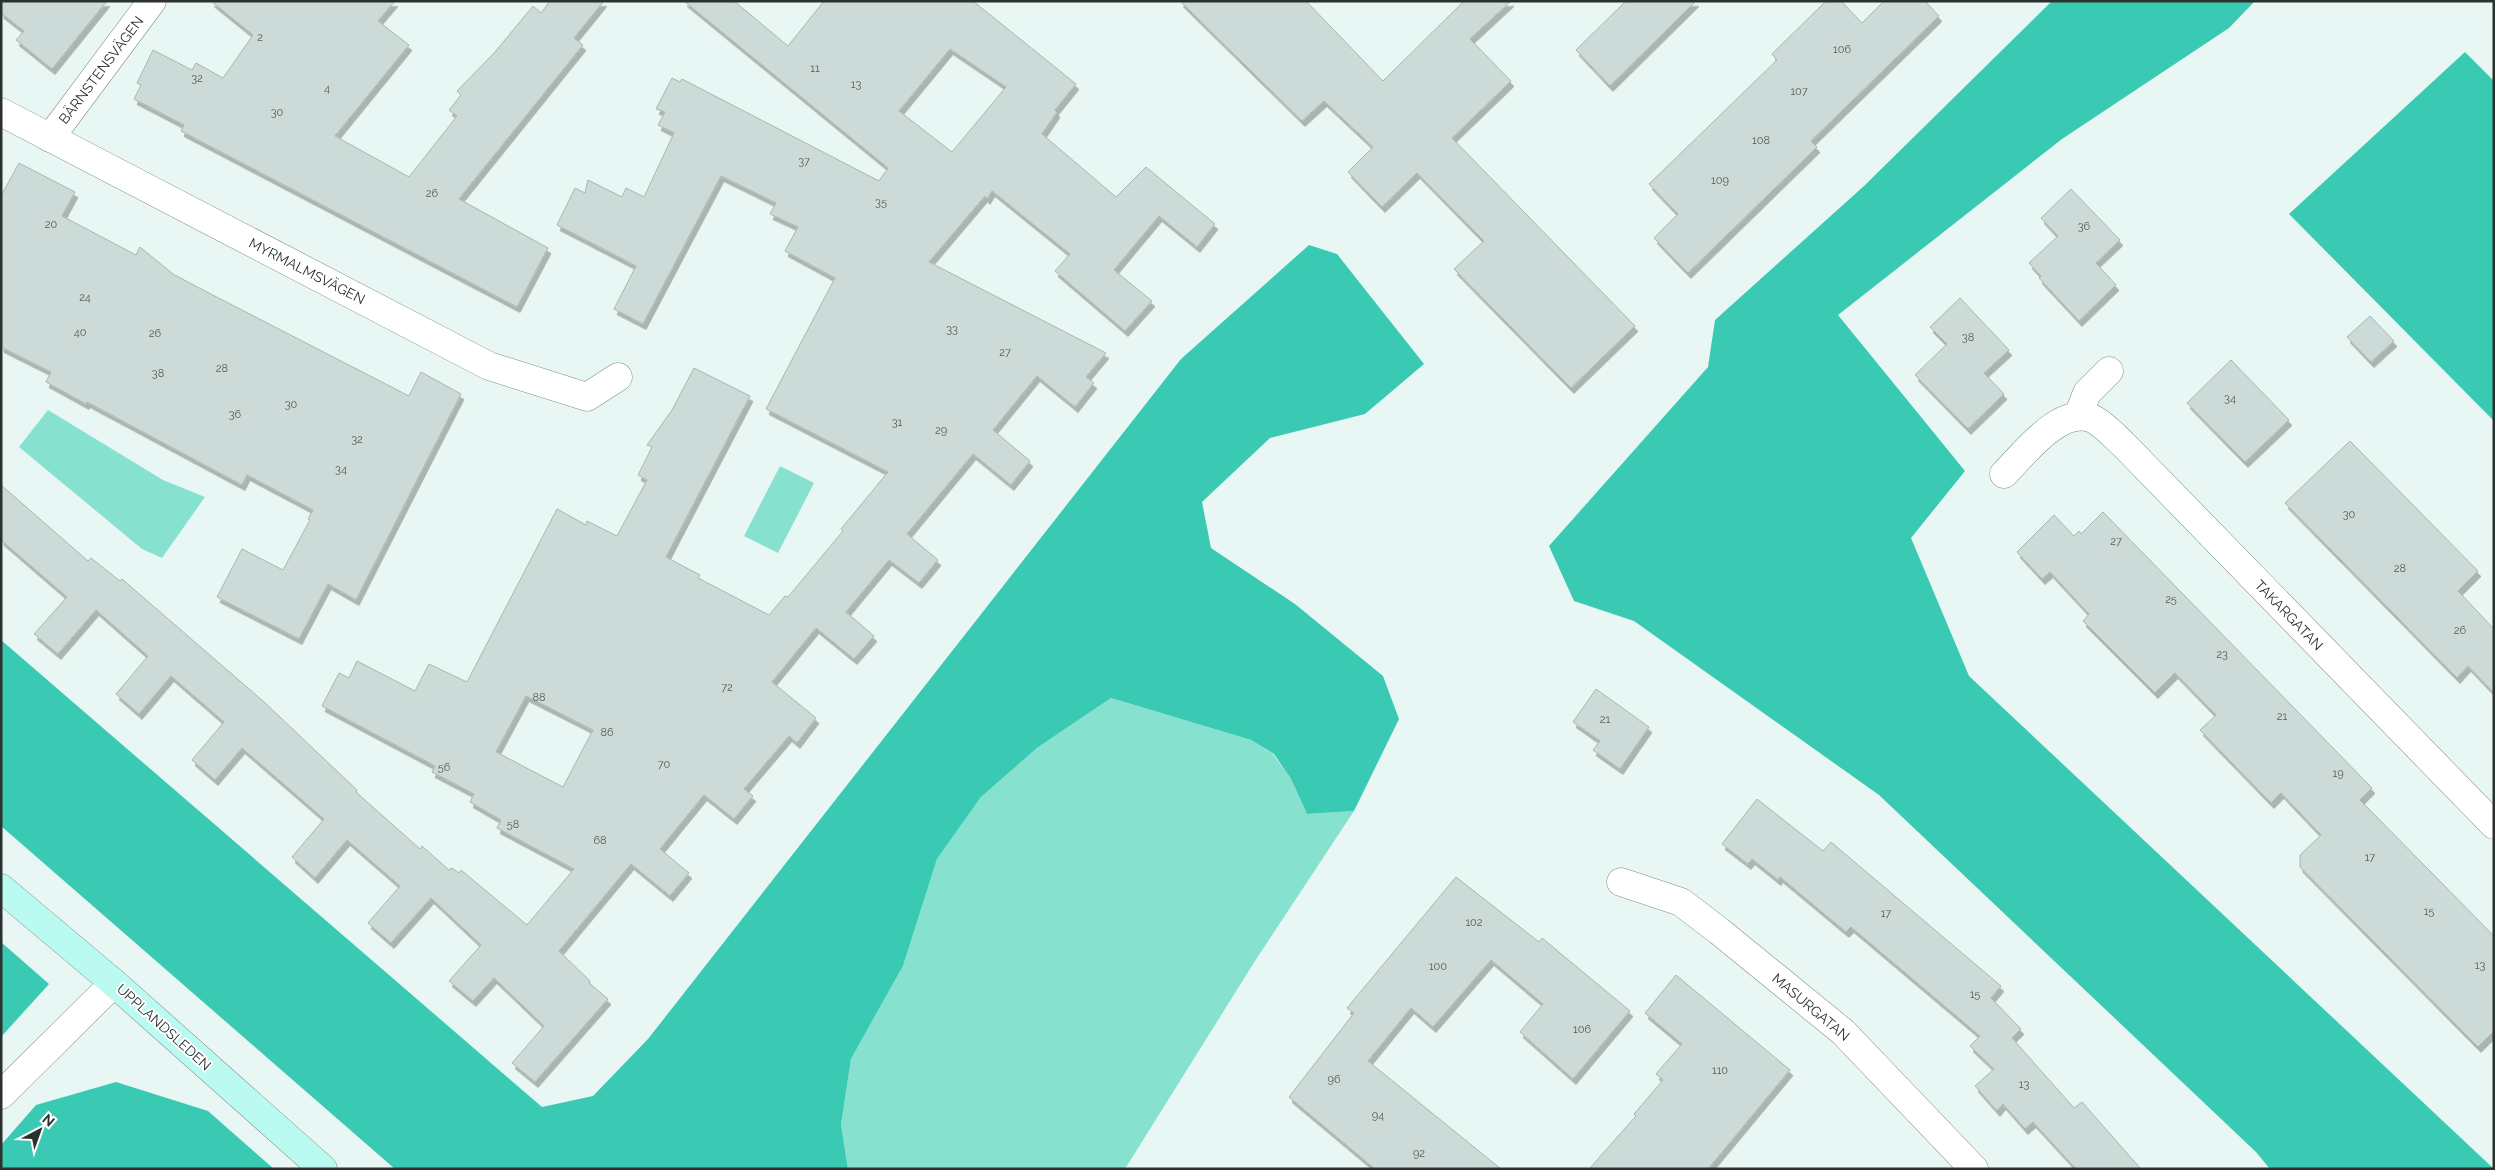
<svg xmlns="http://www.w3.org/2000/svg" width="2495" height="1170" font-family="Raleway,sans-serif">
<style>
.green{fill:#86e2cf}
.forest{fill:#3acab3}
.building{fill:#cddbd8;stroke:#a7b6b2;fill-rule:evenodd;filter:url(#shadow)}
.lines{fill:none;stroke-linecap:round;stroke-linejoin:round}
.street-casing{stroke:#7f8d8a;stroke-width:29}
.secondary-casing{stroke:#7f8d8a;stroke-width:29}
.street{stroke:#fff;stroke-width:28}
.secondary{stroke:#bbfaf1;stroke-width:28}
.labels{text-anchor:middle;stroke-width:4;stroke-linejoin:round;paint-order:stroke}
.number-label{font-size:11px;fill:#545c59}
.street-label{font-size:14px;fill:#2b312f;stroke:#fff}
</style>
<defs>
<filter id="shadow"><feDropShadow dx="3" dy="5.5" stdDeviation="0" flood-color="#0004"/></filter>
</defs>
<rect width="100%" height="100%" fill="#e8f7f3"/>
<g class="green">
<polygon points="48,410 163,480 205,497 162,558 142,549 19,447"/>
<polygon points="780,466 814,483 778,553 744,536"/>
<polygon points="1111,698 1251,740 1273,754 1291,779 1307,814 1354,811 1255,961 1125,1169 848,1169 841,1125 851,1059 903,966 937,859 981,797 1037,748"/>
</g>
<g class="forest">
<polygon points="2052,1 2255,1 2229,28 2062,139 1838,315 1965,471 1911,538 1969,676 2494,1169 2270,1169 2256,1152 1879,795 1634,621 1574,601 1549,546 1708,367 1715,320 1864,186"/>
<polygon points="2465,52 2494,81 2494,421 2289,214"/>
<polygon points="1309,245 1337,254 1424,364 1365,414 1270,438 1202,502 1211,548 1295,604 1383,676 1399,719 1354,811 1307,814 1291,779 1274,754 1251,740 1111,698 1037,748 981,797 937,859 903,966 851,1059 841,1125 848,1169 395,1169 1,826 1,640 542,1107 593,1096 648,1039 1181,359"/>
<polygon points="1,942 49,984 1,1037"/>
<polygon points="116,1082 208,1111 274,1169 1,1169 1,1145 36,1105"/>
</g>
<g class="building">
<polygon points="1,1 107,1 52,69 16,40 24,31 1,13"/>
<polygon points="211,1 395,1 378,21 409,45 335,136 409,177 457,116 449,110 461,95 457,91 495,52 533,6 541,13 550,1 604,1 574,38 583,45 459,199 548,248 517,307 181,131 184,125 134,99 141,85 137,83 153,50 192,70 196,63 223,78 253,35"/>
<path d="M684,1H734L788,46L824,1H973L1076,84L1055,110L1057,112L1042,134L1116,197L1146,167L1215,224L1197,247L1159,216L1114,270L1152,301L1125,331L1055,271L1070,254L992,191L987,199L985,196L929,262L1106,353L1086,377L1094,383L1075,407L1037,376L993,430L1030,461L1011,485L973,454L907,534L938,560L919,583L889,560L846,612L874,636L854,659L816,628L772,682L816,718L797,743L789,736L744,789L753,796L734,819L704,795L660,849L689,873L670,896L631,864L559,951L590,981L589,983L608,999L535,1082L512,1063L544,1026L494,978L473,1001L449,981L481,945L431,898L391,943L368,923L400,886L347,840L315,878L292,857L324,819L242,748L215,780L192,760L224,722L171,676L139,714L116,694L148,656L96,610L58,654L34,634L67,597L1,540V485L88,561L91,558L120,581L122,579L263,701L357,790L356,792L420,849L422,846L449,870L452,868L459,873L461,870L527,925L574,869L497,828L501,820L470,802L474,794L432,772L435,766L322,706L339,673L349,678L357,661L415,691L429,664L467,682L557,509L586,525L587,521L617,536L647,480L638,475L652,447L647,445L672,410L694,368L750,396L666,557L700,575L698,578L769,615L785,596L788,597L843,531L841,529L888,472L766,409L835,278L785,251L798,227L770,214L776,203L721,176L643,324L614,309L636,266L557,225L575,188L585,193L588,180L622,197L626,188L644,197L674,133L658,125L665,112L656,109L672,78L680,82L682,79L879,181L888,168ZM950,49L1006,87L952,152L899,111ZM526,696L593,730L563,787L496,752Z"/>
<polygon points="1180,1 1306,1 1383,81 1464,1 1511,1 1470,39 1511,81 1452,138 1635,326 1571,388 1454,269 1484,241 1417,173 1382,207 1348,172 1373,147 1324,101 1302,121"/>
<polygon points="1626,1 1696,1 1610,86 1576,50"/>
<polygon points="1826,1 1841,1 1862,23 1884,1 1925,1 1939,16 1811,141 1817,147 1688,273 1654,238 1678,214 1649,184 1777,60 1772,54"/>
<polygon points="19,163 75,192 62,216 136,255 140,247 173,274 205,291 409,396 421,372 461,394 356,600 328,584 299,639 217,597 242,549 283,570 310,520 308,519 313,510 247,475 242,485 87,402 86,404 46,382 51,372 1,347 1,196"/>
<polygon points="2071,189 2120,240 2096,263 2116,285 2079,321 2039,278 2041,276 2029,263 2058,236 2041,218"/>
<polygon points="1960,298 2009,350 1984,373 2004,394 1968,429 1915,375 1947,344 1930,327"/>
<polygon points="2370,316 2394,341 2371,362 2347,337"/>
<polygon points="2231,360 2289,420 2245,462 2187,403"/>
<polygon points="2350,441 2478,571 2458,591 2494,629 2494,693 2468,666 2457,678 2285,503"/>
<polygon points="2103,512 2372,788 2360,800 2494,936 2494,1031 2478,1047 2300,867 2300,855 2321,835 2281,793 2271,803 2200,730 2216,715 2175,673 2155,693 2083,621 2089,614 2050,572 2042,579 2017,552 2054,515 2074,536 2079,531 2081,534"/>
<polygon points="1596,689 1649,727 1620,769 1593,750 1600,741 1573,722"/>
<polygon points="1757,799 1823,851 1831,842 2001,986 1991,998 2021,1029 2012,1038 2074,1108 2082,1102 2141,1169 2076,1169 2033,1122 2025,1129 2003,1104 1997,1111 1975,1086 1994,1069 1970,1046 1980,1036 1851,927 1846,932 1780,877 1778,880 1752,859 1748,864 1722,844"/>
<polygon points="1456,877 1539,942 1542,938 1630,1011 1573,1079 1520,1032 1543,1004 1491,960 1433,1027 1411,1008 1368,1061 1501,1169 1375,1169 1289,1097 1354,1013 1347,1008"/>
<polygon points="1676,975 1790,1070 1708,1169 1589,1169 1636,1116 1634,1114 1663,1080 1656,1074 1682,1044 1645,1013"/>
</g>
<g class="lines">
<defs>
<g id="street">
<polyline points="1,112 489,366 587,397 618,377"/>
<polyline points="50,138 152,1"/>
<polyline points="2078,416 2087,393 2109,371"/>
<path d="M2004,474C2024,454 2059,407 2091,418C2103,423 2115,437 2124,445L2494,825"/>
<polyline points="1621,882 1681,902 1719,931 1843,1032 1974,1169"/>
<polyline points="1,1095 114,983"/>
</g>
<polyline id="secondary" points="1,888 114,983 323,1169"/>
</defs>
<use href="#street" class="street-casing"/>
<use href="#secondary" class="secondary-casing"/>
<use href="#street" class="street"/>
<use href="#secondary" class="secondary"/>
</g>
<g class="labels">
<g class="number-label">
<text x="260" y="41">2</text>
<text x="1842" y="53">106</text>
<text x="815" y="72">11</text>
<text x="197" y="82">32</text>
<text x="856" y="88">13</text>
<text x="327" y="92">4</text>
<text x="1799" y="95">107</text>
<text x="277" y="116">30</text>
<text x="1761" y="144">108</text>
<text x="804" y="165">37</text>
<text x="1720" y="184">109</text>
<text x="432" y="197">26</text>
<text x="881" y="206">35</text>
<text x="51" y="228">20</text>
<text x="2084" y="230">36</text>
<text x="85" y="301">24</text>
<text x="952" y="333">33</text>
<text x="80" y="336">40</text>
<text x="155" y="337">26</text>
<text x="1968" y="341">38</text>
<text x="1005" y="356">27</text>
<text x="222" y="372">28</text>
<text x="158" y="377">38</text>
<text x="2230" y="402">34</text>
<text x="291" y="408">30</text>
<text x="235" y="418">36</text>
<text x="897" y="426">31</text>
<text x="941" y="434">29</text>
<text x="357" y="443">32</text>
<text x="341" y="473">34</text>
<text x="2349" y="518">30</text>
<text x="2116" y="545">27</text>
<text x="2400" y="572">28</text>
<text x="2171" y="603">25</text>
<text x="2460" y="634">26</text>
<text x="2222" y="658">23</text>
<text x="727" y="691">72</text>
<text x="539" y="701">88</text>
<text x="2282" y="720">21</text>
<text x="1605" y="723">21</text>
<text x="607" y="736">86</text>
<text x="664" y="768">70</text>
<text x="444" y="771">56</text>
<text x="2338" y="777">19</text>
<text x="513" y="828">58</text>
<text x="600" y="844">68</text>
<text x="2370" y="861">17</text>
<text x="2429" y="915">15</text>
<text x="1886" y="917">17</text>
<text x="1474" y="926">102</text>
<text x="2480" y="969">13</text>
<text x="1438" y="970">100</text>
<text x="1975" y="998">15</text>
<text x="1582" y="1033">106</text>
<text x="1720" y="1074">110</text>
<text x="1334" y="1083">96</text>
<text x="2024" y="1088">13</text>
<text x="1378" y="1119">94</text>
<text x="1419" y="1157">92</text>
</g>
<g class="street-label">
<text transform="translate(101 70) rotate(-53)" y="5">BÄRNSTENSVÄGEN</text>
<text transform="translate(307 271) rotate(27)" y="5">MYRMALMSVÄGEN</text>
<text transform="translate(2289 615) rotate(46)" y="5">TAKARGATAN</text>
<text transform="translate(1811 1007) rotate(40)" y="5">MASURGATAN</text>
<text transform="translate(164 1027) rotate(42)" y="5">UPPLANDSLEDEN</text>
</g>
</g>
<rect width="2495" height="1170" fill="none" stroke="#2b312f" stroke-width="5"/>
<g transform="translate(40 1130) rotate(41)" stroke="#ffffff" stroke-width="4" paint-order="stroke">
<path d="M0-4L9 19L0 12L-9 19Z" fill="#2b312f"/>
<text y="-8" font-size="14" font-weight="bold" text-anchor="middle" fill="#2b312f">N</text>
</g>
</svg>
